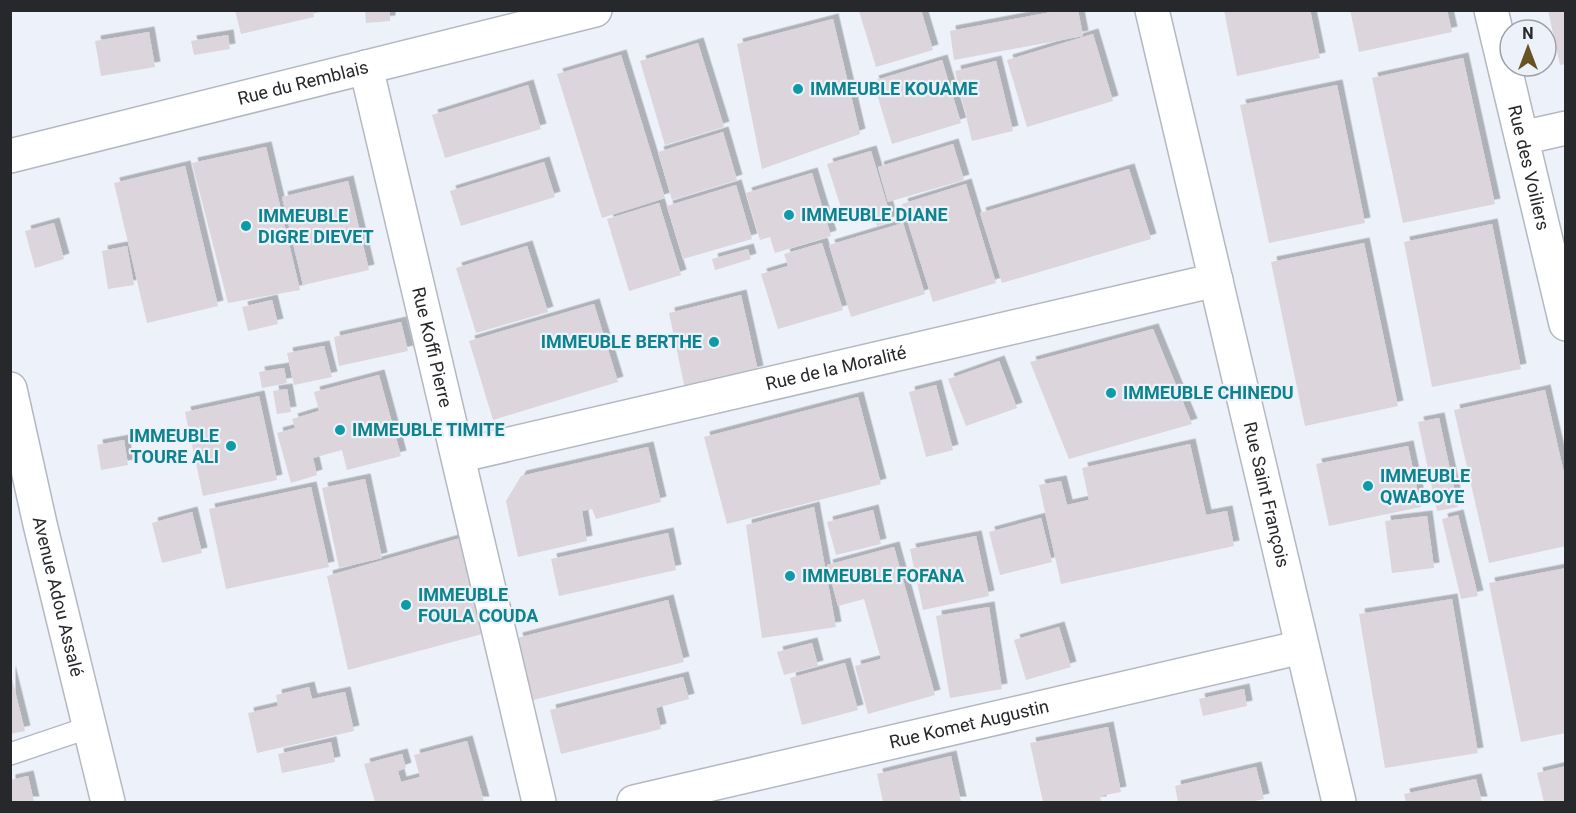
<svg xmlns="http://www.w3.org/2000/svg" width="1576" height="813" font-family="Roboto,sans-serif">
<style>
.building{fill:#dcd5db;filter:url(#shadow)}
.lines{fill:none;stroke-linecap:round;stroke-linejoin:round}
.lane-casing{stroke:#b4b9c1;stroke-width:24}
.street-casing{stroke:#b4b9c1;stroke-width:36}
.secondary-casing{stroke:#b4b9c1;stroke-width:36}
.lane{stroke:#fff;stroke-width:21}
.street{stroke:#fff;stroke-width:33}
.secondary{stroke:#fff;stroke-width:33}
.culture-dot{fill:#0f9aa8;stroke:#edf1fa;stroke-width:2}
.labels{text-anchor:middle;stroke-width:4.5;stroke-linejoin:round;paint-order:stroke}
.street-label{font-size:18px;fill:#26282b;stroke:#edf1fa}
.culture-label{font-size:18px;font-weight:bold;fill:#0d838f;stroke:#edf1fa;text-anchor:start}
</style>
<defs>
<filter id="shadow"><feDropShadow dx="5.5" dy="-5.5" stdDeviation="0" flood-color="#0004"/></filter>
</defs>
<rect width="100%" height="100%" fill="#edf1fa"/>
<g class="building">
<polygon points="235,10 313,10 314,17 241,34"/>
<polygon points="365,10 390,10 390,21 366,23"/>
<polygon points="862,10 921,10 933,50 876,67 859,11"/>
<polygon points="1062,10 1078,10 1083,36 954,60 950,31"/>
<polygon points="1224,10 1310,10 1320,58 1237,76"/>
<polygon points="1350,10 1447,10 1452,32 1359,52"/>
<polygon points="1548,10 1566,10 1566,64 1560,65"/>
<polygon points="833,19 860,134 762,169 737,44"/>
<polygon points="149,32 155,67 101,76 95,41"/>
<polygon points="1093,34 1113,101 1027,127 1007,60"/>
<polygon points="228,35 230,49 194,55 191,41"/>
<polygon points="698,43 724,127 665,145 640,61"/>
<polygon points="621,55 665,198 602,218 557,74"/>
<polygon points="1463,58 1495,204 1403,223 1372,78"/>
<polygon points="942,60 961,123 892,144 873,81"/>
<polygon points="996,61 1013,131 972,141 955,71"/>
<polygon points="528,85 541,129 445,158 432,115"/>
<polygon points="1337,85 1365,223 1269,243 1240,105"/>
<polygon points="723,132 737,180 672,200 658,152"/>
<polygon points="953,144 964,180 888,202 878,167"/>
<polygon points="266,147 300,290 228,303 192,163"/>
<polygon points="871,151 892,221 877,226 874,215 861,219 857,206 842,211 827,164"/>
<polygon points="544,162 555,197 461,226 450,191"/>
<polygon points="185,166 218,306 147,323 114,183"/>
<polygon points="1129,169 1151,239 1002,283 980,213"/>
<polygon points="812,173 831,236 775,253 770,237 760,240 746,193"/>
<polygon points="348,181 369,270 303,285 282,197"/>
<polygon points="966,184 996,283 933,302 902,204"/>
<polygon points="736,185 752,239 683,259 667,206"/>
<polygon points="659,203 681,275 629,291 607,219"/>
<polygon points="54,223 64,259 35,268 25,231"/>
<polygon points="903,223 925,294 851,317 829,245"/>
<polygon points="1492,224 1521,369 1432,387 1404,242"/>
<polygon points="822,243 843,310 778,329 761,274 788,266 784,254"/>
<polygon points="1364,243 1398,406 1305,426 1271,262"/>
<polygon points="127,246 134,285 108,289 102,251"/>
<polygon points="527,246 548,312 476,333 456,268"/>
<polygon points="748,249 751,259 715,270 712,259"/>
<polygon points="741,295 758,371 685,389 669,313"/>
<polygon points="272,300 278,324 248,331 242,307"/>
<polygon points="594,304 618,382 493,420 469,341"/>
<polygon points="401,322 408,351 339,366 334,337"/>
<polygon points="1153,329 1192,424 1069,459 1030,362"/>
<polygon points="324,346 332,377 294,385 287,353"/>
<polygon points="999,361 1017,408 966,426 948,379"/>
<polygon points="284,368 287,383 262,388 259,372"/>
<polygon points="379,375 401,456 347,470 342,450 313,458 317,475 291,483 277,433 295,428 292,419 319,411 314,392"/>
<polygon points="936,385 953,450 926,457 909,392"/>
<polygon points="287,389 291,412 277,414 273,391"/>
<polygon points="1545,390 1566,482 1566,546 1489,563 1454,410"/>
<polygon points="259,396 277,480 203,496 185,412"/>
<polygon points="858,397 881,484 727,524 704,437"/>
<polygon points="1439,418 1458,507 1437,511 1418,422"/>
<polygon points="124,440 128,465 101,470 97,445"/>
<polygon points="1190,444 1206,515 1227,511 1234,546 1061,584 1039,485 1061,481 1067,505 1089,500 1082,468"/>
<polygon points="1408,446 1421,507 1329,526 1316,464"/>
<polygon points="648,447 661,502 596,519 592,509 582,511 587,541 518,557 506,501 521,476"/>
<polygon points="365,479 382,558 339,568 322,488"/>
<polygon points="311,487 329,567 226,589 209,509"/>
<polygon points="814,507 836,627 762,638 746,525"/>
<polygon points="873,510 881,544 836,555 827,522"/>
<polygon points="192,512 202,553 162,563 152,523"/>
<polygon points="1458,515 1478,596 1461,599 1442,519"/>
<polygon points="1427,516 1434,568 1392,573 1385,521"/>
<polygon points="1041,518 1052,562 1000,575 989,532"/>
<polygon points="668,533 676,570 559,596 551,559"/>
<polygon points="976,536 989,596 923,610 910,549"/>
<polygon points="464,537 486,633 348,670 327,576"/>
<polygon points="894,547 935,695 868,714 855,666 881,659 864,599 838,606 827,565"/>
<polygon points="1566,568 1566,733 1521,742 1489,583"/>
<polygon points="1452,599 1478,753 1385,768 1359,614"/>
<polygon points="668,600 684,662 533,700 517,638"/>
<polygon points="989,607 1002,689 950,698 936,616"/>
<polygon points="1059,627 1071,667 1026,680 1014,640"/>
<polygon points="812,643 818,666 784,675 777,652"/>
<polygon points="845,663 858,710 802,725 790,678"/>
<polygon points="10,671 25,731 10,734"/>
<polygon points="683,677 689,699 656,708 661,729 561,754 550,710"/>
<polygon points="309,687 312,699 345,692 354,731 257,753 248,713 278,706 276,695"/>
<polygon points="1244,689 1247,706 1203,716 1199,699"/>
<polygon points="1108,727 1121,792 1100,796 1101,802 1067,802 1067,801 1043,802 1030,743"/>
<polygon points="467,741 484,802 375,802 364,764 402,754 406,768 398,771 401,782 420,777 414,755"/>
<polygon points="331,742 335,762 282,773 278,754"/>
<polygon points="951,756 961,802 883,802 877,774"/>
<polygon points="1566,766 1566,802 1544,802 1537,773"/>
<polygon points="1256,767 1264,799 1250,802 1178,802 1175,786"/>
<polygon points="28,776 34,802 10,802 10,780"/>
<polygon points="1476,779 1482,802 1406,802 1404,794"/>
</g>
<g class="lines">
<defs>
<polyline id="lane" points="10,754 90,727"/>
<g id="street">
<path id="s1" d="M1491,10L1566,324"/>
<path id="s2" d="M366,67L539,802"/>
<polyline points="1522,138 1566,128"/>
<path id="s3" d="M458,456L1216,280"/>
<path id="s4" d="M634,802L1302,647"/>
</g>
<g id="secondary">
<path id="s5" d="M1152,10L1339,802"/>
<path id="s6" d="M10,156L595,10"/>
<path id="s7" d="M10,389L40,524L108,802"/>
</g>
</defs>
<use href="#lane" class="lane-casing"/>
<use href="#street" class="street-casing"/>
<use href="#secondary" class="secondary-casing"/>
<use href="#lane" class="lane"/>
<use href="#street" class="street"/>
<use href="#secondary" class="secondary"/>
</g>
<g class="culture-dot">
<circle cx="798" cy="89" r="6"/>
<circle cx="789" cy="215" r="6"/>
<circle cx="246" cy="226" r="6"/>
<circle cx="714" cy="342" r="6"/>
<circle cx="1111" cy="393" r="6"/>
<circle cx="340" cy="430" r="6"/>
<circle cx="231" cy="446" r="6"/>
<circle cx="1368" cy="486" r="6"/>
<circle cx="790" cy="576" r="6"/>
<circle cx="406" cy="605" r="6"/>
</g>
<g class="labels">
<g class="street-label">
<text dy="6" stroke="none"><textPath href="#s6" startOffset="302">Rue du Remblais</textPath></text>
<text dy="6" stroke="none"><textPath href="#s1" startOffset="162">Rue des Voiliers</textPath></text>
<text dy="6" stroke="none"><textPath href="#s2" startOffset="288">Rue Koffi Pierre</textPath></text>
<text dy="6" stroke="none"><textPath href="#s3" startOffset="388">Rue de la Moralité</textPath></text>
<text dy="6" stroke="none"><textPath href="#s5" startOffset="498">Rue Saint François</textPath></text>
<text dy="6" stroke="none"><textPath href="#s7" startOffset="213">Avenue Adou Assalé</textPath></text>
<text dy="6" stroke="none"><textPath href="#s4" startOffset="344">Rue Komet Augustin</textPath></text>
</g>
<g class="culture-label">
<text x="810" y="95">IMMEUBLE KOUAME</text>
<text x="801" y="221">IMMEUBLE DIANE</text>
<text x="258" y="222">IMMEUBLE<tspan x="258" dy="21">DIGRE DIEVET</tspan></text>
<text x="702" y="348" text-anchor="end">IMMEUBLE BERTHE</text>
<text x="1123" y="399">IMMEUBLE CHINEDU</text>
<text x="352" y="436">IMMEUBLE TIMITE</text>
<text x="219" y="442" text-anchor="end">IMMEUBLE<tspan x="219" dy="21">TOURE ALI</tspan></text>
<text x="1380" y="482">IMMEUBLE<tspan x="1380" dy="21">QWABOYE</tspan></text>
<text x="802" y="582">IMMEUBLE FOFANA</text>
<text x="418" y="601">IMMEUBLE<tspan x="418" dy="21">FOULA COUDA</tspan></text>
</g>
</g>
<rect width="1576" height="813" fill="none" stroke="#26282b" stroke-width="24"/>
<g transform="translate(1528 48)"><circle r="28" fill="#edf1fa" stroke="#9da1a7" stroke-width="1.5"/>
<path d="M0-4.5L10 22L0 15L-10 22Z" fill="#685422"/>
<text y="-9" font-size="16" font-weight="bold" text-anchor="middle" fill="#26282b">N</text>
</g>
</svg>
